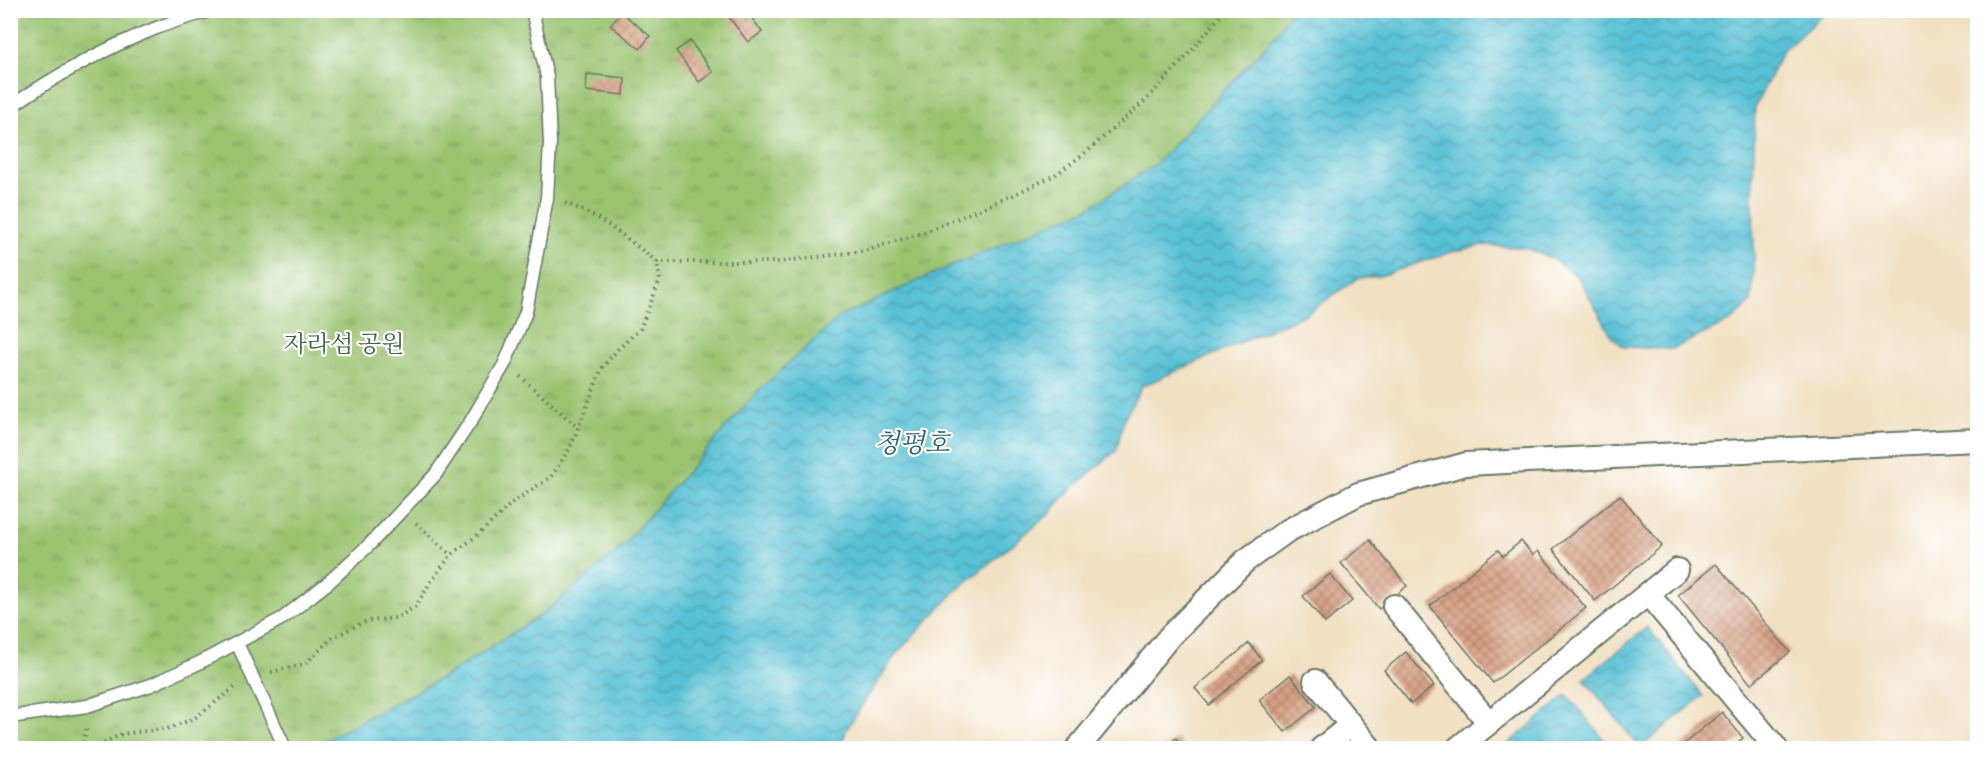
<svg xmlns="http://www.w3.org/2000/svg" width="1988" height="759" font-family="'EB Garamond','Noto Serif KR',serif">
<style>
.park{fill:url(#park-tufts);stroke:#5c8052;stroke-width:1.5}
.water{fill:url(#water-waves);stroke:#3c7f85;stroke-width:1.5}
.building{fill:url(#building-cross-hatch)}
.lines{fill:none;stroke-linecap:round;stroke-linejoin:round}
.service-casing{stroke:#687666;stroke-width:15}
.minor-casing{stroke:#687666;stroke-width:26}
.path{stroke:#687666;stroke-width:4;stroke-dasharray:1.5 4.5;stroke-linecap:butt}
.service{stroke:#fff;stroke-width:12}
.minor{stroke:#fff;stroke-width:22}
.labels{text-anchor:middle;stroke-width:4.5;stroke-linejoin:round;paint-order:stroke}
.park-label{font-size:24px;fill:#446546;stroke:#fff}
.water-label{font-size:26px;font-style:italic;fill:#306565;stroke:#fff}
</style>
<defs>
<pattern id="park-tufts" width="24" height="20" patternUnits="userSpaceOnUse" patternTransform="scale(1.5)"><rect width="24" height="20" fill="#9ac36f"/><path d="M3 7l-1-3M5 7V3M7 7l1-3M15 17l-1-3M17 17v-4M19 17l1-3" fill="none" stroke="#7da05c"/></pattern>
<pattern id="water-waves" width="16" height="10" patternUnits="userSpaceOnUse" patternTransform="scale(1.5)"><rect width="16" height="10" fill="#59c1d6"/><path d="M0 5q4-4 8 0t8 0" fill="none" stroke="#499eae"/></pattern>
<pattern id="building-cross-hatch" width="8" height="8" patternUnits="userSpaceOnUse" patternTransform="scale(1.5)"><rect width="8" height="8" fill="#d8a184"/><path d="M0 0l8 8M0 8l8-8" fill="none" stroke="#af846d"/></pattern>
</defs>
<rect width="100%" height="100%" fill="#fff"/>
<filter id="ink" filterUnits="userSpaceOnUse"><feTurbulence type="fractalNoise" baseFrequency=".0167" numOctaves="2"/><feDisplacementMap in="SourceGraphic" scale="12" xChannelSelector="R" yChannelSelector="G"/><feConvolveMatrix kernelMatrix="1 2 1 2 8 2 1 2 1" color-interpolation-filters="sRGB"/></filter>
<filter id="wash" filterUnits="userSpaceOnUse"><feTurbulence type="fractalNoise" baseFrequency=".008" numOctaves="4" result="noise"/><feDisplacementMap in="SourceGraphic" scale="24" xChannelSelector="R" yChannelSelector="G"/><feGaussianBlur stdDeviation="1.35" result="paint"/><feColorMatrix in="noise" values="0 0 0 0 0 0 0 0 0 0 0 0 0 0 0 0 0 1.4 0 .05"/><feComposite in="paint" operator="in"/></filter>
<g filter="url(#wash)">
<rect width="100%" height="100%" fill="#f1e0c2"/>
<polygon class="park" points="10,11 1292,11 1273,38 1156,164 1089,208 944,269 759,390 617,552 544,613 447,675 311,748 11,748"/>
<g class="water">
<polygon points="1292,11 1827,11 1782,52 1755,107 1753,186 1754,270 1751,302 1731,321 1672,349 1624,347 1612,337 1578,277 1551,258 1526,248 1483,245 1448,253 1380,276 1358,278 1306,314 1142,386 1124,420 1116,451 1072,488 1048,515 958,589 896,654 846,730 841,748 311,748 447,675 544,613 617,552 759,390 841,316 944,269 1089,208 1156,164 1273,38"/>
<polygon points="1647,627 1703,696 1640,748 1584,679"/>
<polygon points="1567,695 1611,748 1505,748 1504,747"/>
</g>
<g id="blocks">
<g class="building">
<polygon points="727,10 746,10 762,32 748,42 725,12"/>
<polygon points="927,10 947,10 935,20"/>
<polygon points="621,12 650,36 640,49 610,25"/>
<polygon points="690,41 713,72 699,82 676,51"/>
<polygon points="587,74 625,78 624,95 586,91"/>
<polygon points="1620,495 1662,546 1595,601 1553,549"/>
<polygon points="1370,540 1407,586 1379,609 1341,563"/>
<polygon points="1521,541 1533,555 1538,551 1586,608 1493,683 1430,606 1498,550 1503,556"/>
<polygon points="1716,564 1790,652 1751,684 1678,595"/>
<polygon points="1330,574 1352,601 1325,623 1303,596"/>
<polygon points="1249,643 1262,660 1209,705 1195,688"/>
<polygon points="1406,652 1434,686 1411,704 1384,670"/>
<polygon points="1290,675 1316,707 1285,732 1259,700"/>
<polygon points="1722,712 1743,738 1730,748 1679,748"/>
<polygon points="1176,738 1185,748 1164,748"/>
</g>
</g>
</g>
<g filter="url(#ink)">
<use href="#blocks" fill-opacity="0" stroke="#687666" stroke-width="1.5"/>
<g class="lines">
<defs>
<g id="service">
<path d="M10,107C55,76 103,49 154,29C173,21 193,16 212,10"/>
<polyline points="237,643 285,748"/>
<polyline points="10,717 87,706 151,685 199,663 283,618 329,582 370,544 435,475 471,421 505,363 526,312 547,198 550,143 547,77 532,10"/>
</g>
<g id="minor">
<polyline points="1648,594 1776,748"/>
<polyline points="1394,606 1489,723"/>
<polyline points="1315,681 1370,748"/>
<polyline points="1078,748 1170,636 1245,561 1287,531 1358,494 1466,464 1978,440"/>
<polyline points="1322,748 1351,725"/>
<polyline points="1458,748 1677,570"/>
</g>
</defs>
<use href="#service" class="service-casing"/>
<use href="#minor" class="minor-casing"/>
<g class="path">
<polyline points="657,262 777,262 864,251 925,232 1013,195 1055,175 1084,154 1145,101 1188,55 1225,10"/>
<polyline points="520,376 578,428"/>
<polyline points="416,523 451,555"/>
<path d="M271,672L305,664L333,637L367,621L397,618L416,606L430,583L451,555L478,535L513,502L551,477L570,448L602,368L618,349L640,329L660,280L657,262C628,239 600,215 565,203"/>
<polyline points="82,748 87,726"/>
<polyline points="93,748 122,734 170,728 195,718 235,687"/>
</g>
<use href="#service" class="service"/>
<use href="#minor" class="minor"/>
</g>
</g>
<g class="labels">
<g class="park-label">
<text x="344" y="352">자라섬 공원</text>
</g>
<g class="water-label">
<text x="912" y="452">청평호</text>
</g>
</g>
<rect width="1988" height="759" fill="none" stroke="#fff" stroke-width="36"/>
</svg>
